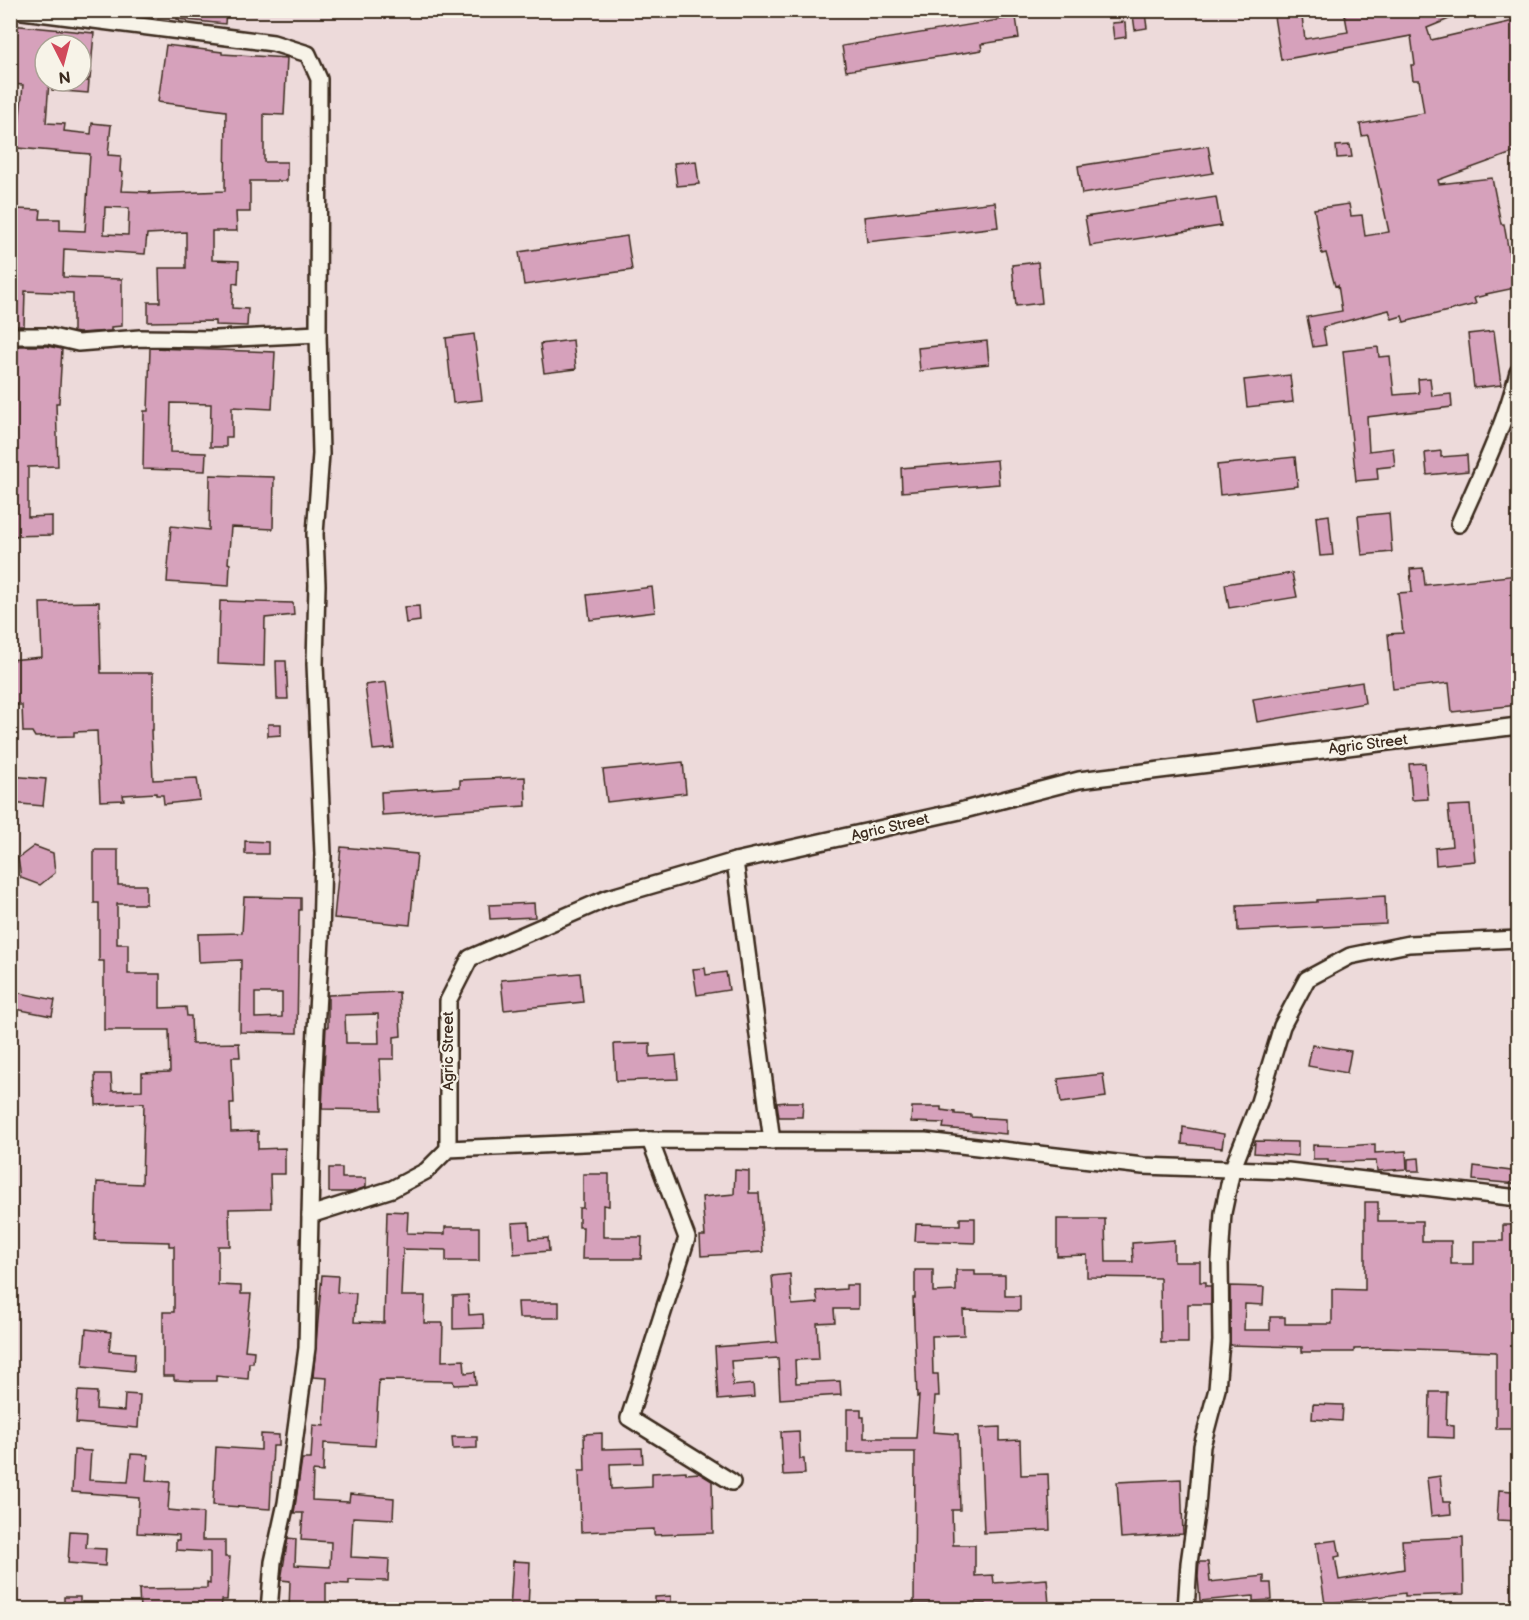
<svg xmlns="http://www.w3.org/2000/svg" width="1529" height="1620" font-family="'Balsamiq Sans',sans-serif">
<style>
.building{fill:#d6a1bb;stroke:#3b2a1e;stroke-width:1.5;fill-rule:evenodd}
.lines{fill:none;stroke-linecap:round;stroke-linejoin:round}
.street-casing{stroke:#3b2a1e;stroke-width:20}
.street{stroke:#f7f3e8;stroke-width:15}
.labels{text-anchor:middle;stroke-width:5;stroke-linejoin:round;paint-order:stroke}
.street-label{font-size:15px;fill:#3b2a1e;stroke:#f7f3e8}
</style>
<rect width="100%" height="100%" fill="#eddada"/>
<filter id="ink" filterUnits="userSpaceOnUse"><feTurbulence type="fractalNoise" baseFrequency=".0167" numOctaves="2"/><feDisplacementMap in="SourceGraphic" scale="12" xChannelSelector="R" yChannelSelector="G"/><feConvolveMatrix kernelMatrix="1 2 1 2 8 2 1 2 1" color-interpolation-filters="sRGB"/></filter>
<g filter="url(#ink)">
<g class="building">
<polygon points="178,10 226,10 225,24 177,19"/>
<polygon points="1273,10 1301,10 1305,39 1348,32 1344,10 1424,10 1424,12 1471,10 1427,28 1431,40 1518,20 1518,151 1438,180 1439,184 1492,178 1501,224 1504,224 1515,288 1486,294 1487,295 1474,298 1476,304 1404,322 1402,316 1392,319 1389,310 1323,327 1326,345 1313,347 1307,317 1342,311 1338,285 1335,286 1326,253 1322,254 1314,209 1349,204 1351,216 1362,215 1365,236 1389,232 1368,135 1362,136 1360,124 1424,113 1419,80 1413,80 1411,65 1415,65 1411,36 1281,60"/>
<polygon points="1145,13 1147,28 1135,30 1133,15"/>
<polygon points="1016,17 1019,38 981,44 982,50 846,71 842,46"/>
<polygon points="1125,22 1126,37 1114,39 1112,23"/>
<path d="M10,25L94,33L90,79H81V45H45V81H49L46,123L65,124L64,131L91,134L92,123L111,125L108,155L121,156L120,172L123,173L121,191L150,192L149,194L225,191L226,111L158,102L166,45L222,52V54L287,58L284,115L264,114V162H287V181H250V212H236L237,231H212V260L239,261L238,284L233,283L232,308L248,309L247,326L215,325V321L148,322V302H160L159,268H186V232L147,234L145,254L64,249L63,277L122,279V326L111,327V331L79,333L73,332V293L25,291L24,326H10V275H14L16,209L41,210L40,219H60V230L85,231L90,154L17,148L23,85L10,84ZM105,207L129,208L128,235L104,234Z"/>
<polygon points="52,81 89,81 88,93 52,90"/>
<polygon points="1350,145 1352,157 1337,158 1336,146"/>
<polygon points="1208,146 1213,173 1082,194 1078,166"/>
<polygon points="696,161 699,184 677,186 674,163"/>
<polygon points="1216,197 1221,226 1090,246 1085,217"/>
<polygon points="995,202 998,227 867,242 864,217"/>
<polygon points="627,236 632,270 524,285 519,252"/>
<polygon points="1038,262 1042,303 1016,306 1012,265"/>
<polygon points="1494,331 1501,385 1474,388 1468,334"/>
<polygon points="474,334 482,400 453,403 446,338"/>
<polygon points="573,340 576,369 544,373 540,344"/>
<polygon points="987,341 989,364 920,371 918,348"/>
<polygon points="10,346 47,346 62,349 59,403 56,403 58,466 28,467 28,517 52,516 52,535 10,536"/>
<polygon points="1378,347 1379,357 1390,356 1394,395 1419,393 1418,379 1430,378 1432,396 1451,394 1452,407 1367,417 1369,451 1393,448 1395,466 1377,468 1378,479 1356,481 1343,351"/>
<polygon points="150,348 275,352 272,409 232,407 232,437 226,437 226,447 210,447 211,404 171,403 170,452 206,453 205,471 143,469 144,411 148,411"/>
<polygon points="1290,375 1293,402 1247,407 1244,380"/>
<polygon points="1441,451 1441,457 1467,455 1468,471 1427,475 1425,453"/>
<polygon points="1295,457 1298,486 1220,495 1217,465"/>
<polygon points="997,460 999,484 902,492 901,468"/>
<polygon points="210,475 274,477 273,529 231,527 228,563 230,564 229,586 167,582 171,526 209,530"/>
<polygon points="1389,513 1392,552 1362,555 1358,516"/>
<polygon points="1329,515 1333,555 1320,556 1316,517"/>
<polygon points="1423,568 1425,585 1518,575 1518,705 1452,712 1449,683 1393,689 1388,634 1403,633 1398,593 1412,592 1410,569"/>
<polygon points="1292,573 1297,597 1229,608 1225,584"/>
<polygon points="652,587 655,612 590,620 587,595"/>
<polygon points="220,601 293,603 294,615 265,618 264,666 218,664"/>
<polygon points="99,602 101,673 153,673 153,730 151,730 153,780 197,778 200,800 164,804 163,795 156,795 156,793 123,795 124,800 100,801 97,731 74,732 74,736 35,737 32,732 23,732 22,705 10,705 10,660 42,657 40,603"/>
<polygon points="419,606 420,621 406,623 404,607"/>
<polygon points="276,661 286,661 288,699 277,699"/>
<polygon points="386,682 394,748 373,750 365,685"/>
<polygon points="1362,682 1365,703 1257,722 1253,699"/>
<polygon points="268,724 281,724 281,735 268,736"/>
<polygon points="683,762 686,793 607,802 603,770"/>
<polygon points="1425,763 1428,799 1412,800 1409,764"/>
<polygon points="10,776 46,779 43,806 10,803"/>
<polygon points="525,777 526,806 382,815 381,792 460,787 460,780"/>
<polygon points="1470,805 1475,861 1436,865 1435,848 1452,846 1448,806"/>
<polygon points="245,841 268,842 268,854 245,854"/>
<polygon points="34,846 53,853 55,873 40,885 21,878 18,858"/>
<polygon points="341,847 417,854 410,925 334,918"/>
<polygon points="94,850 118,850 118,885 146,885 146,904 117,904 117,944 128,944 128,974 160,974 160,1008 186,1007 187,1016 191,1016 192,1044 239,1043 240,1057 232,1057 234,1103 230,1103 231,1132 258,1131 258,1149 285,1148 285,1174 270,1174 271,1208 229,1209 230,1246 218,1246 218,1285 241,1286 241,1294 251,1294 245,1350 254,1351 253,1363 249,1363 248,1379 216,1376 216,1381 195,1381 174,1380 174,1376 163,1376 163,1312 174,1312 174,1246 169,1246 169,1242 95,1240 97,1182 142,1184 144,1103 96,1105 95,1074 111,1074 112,1091 142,1090 142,1073 170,1072 169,1030 104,1030 104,961 99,961 99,903 94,903"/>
<polygon points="1385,896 1386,924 1238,931 1237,906 1317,902 1317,900"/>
<path d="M244,897L301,898V910H299L297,1033L240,1032L241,960L199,962L198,934L242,933ZM255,993H282V1017L255,1018Z"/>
<polygon points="534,903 535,917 490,919 489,905"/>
<polygon points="705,968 706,975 726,972 729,990 697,995 693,969"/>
<polygon points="580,973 583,1002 504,1010 501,980"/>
<polygon points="10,991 55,1000 52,1016 10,1008"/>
<path d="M399,992L401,1036L394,1037V1059H380L382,1110L322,1109L326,1027H328V995ZM378,1014L379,1043H346L345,1015Z"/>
<polygon points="650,1043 650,1057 676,1055 678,1079 616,1081 614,1044"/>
<polygon points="1312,1045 1351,1051 1347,1073 1308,1066"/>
<polygon points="1103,1074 1106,1097 1061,1103 1058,1079"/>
<polygon points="787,1102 803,1102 802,1117 779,1117 777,1103"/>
<polygon points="912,1107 941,1107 941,1110 955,1112 955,1114 971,1115 971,1117 1006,1119 1006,1134 943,1128 944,1123 911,1122"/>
<polygon points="1183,1127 1224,1134 1222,1148 1182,1144"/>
<polygon points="1255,1141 1298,1142 1298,1156 1254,1153"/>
<polygon points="1375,1144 1375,1153 1406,1151 1407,1169 1377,1171 1376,1161 1328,1162 1328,1159 1313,1159 1313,1145 1347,1146"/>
<polygon points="1419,1158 1420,1171 1408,1171 1408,1159"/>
<polygon points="1474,1166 1518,1172 1518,1184 1473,1180"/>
<polygon points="329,1168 342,1168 342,1178 366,1178 366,1187 352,1192 329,1192"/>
<polygon points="735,1170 749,1171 749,1193 759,1193 763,1252 701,1256 700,1236 705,1236 702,1197 734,1194"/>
<polygon points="583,1174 609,1174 609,1206 603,1205 603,1237 642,1237 641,1259 582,1259 583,1227 579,1227 579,1208 583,1208"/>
<polygon points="1365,1202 1378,1202 1378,1221 1422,1221 1422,1241 1451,1241 1451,1264 1474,1264 1474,1241 1503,1241 1503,1225 1518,1225 1517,1429 1496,1429 1496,1352 1386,1348 1354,1349 1354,1352 1302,1352 1302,1347 1230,1345 1230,1286 1264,1287 1263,1305 1245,1304 1244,1330 1270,1330 1270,1317 1285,1317 1285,1324 1332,1324 1332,1289 1365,1290"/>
<polygon points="387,1211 408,1212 407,1233 445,1234 445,1227 479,1227 479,1261 446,1261 446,1250 403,1249 401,1296 425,1296 424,1323 443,1323 442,1361 464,1360 465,1373 475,1372 476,1384 454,1385 453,1381 379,1380 375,1446 324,1443 323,1472 313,1471 312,1500 349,1502 350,1494 394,1498 393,1519 353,1517 351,1557 389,1559 388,1581 349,1580 349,1584 326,1583 326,1610 289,1610 290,1581 281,1580 288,1538 296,1539 295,1565 330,1567 331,1542 301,1540 303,1513 294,1513 302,1459 311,1459 313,1425 324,1426 327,1378 313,1377 322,1275 338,1276 337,1292 356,1293 354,1322 384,1323"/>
<polygon points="960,1218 975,1218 975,1243 915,1241 916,1224 960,1225"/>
<polygon points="1057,1219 1105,1219 1106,1262 1133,1262 1132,1243 1174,1240 1174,1262 1200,1262 1200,1282 1206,1282 1206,1286 1211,1286 1211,1304 1188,1304 1188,1343 1161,1343 1160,1278 1087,1277 1087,1255 1057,1256"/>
<polygon points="529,1222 530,1239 548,1238 549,1251 514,1254 512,1223"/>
<polygon points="915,1270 933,1270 933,1292 956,1291 956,1270 975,1270 975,1275 1005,1275 1005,1296 1020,1296 1020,1311 963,1310 964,1335 932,1336 933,1374 938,1374 939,1396 935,1396 933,1432 958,1434 960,1510 952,1510 953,1545 975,1545 975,1576 993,1575 994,1583 1047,1579 1049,1605 986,1610 986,1604 914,1604 915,1452 847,1452 847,1409 861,1409 861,1417 864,1417 864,1438 916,1438 919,1396 917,1397 913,1298 915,1298"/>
<polygon points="790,1274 792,1305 818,1303 816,1291 846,1289 846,1285 858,1285 858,1309 834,1309 835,1322 817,1323 819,1359 795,1360 796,1383 840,1381 841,1395 780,1399 778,1358 731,1361 733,1386 753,1384 754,1397 718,1400 715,1347 777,1342 772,1276"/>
<polygon points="468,1295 469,1315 483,1314 484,1328 453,1329 453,1296"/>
<polygon points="518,1302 559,1302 559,1318 519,1318"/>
<polygon points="86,1329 111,1332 109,1351 135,1353 134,1371 83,1366"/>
<polygon points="78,1391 97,1392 96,1409 124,1411 125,1394 140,1395 138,1428 76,1423"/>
<polygon points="1430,1392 1447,1392 1446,1425 1454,1426 1454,1438 1429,1437"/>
<polygon points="1313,1404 1343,1405 1342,1421 1312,1419"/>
<polygon points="1000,1427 1000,1441 1020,1440 1021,1475 1048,1474 1050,1530 984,1533 980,1428"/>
<polygon points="799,1431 800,1459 804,1459 805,1474 783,1475 781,1432"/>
<polygon points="602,1433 602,1449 642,1448 643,1463 610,1464 611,1489 652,1487 652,1473 686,1471 686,1474 699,1473 712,1481 713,1533 654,1535 654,1529 581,1532 579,1471 585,1471 584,1434"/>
<polygon points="261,1434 279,1435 279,1446 273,1446 270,1509 213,1505 216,1447 261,1450"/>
<polygon points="452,1437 477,1437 477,1448 453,1449"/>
<polygon points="74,1450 91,1451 89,1480 128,1482 131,1454 148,1455 146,1480 170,1482 168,1510 203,1513 202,1540 225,1540 225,1557 230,1557 227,1600 222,1600 221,1610 140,1610 139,1589 207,1588 207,1583 210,1584 210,1552 176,1550 176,1540 179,1540 179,1535 137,1533 139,1498 127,1497 127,1496 72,1492"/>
<polygon points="1440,1476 1443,1502 1450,1502 1451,1514 1431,1516 1427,1478"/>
<polygon points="1181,1479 1183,1534 1121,1538 1117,1482"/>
<polygon points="1499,1490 1512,1491 1511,1506 1518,1506 1518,1521 1497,1520"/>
<polygon points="70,1531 87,1532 86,1548 106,1549 105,1566 68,1563"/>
<polygon points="1463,1537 1464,1594 1405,1596 1405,1593 1325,1604 1316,1543 1337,1540 1340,1556 1335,1557 1339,1580 1404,1569 1402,1540"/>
<polygon points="513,1561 530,1562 528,1610 510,1610"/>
<polygon points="1199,1562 1208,1562 1210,1582 1264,1576 1264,1583 1271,1583 1272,1600 1253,1601 1253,1596 1200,1601 1198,1577"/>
<polygon points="671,1596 671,1610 655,1610 655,1597"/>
<rect x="64" y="1597" width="16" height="13"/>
</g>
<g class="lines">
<defs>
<g id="street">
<polyline points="15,10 273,43 308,54 319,79 318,334 321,454 315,534 317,585 315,664 323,854 321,938 313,1085 307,1348 286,1503 273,1562 269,1610"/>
<polyline points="10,336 48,336 78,343 140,338 216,339 318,334"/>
<path d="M1459,524C1481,474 1505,425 1518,372"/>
<polyline points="735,861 772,1141"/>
<polyline points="650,1140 687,1238 629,1418 732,1482"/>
<polyline points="448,1149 448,1001 470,958 608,898 735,861 960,811 1079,780 1518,726"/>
<polyline points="310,1215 392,1189 426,1171 448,1149 650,1140 925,1141 1143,1166 1288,1171 1518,1198"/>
<polyline points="1186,1610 1189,1563 1197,1507 1202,1446 1217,1389 1221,1341 1220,1261 1223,1213 1232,1170 1259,1102 1282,1026 1307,979 1350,956 1409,944 1518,939"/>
</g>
</defs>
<use href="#street" class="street-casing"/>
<use href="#street" class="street"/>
</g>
</g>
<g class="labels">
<g class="street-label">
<text transform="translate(1368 744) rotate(-7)" y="5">Agric Street</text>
<text transform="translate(890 827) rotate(-13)" y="5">Agric Street</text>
<text transform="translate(448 1051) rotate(-90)" y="5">Agric Street</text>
</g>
</g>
<rect width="1529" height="1620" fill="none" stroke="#f7f3e8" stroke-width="36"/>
<rect x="18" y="18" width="1493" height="1584" fill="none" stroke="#3b2a1e" stroke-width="2" filter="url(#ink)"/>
<g transform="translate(63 63) rotate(174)"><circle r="28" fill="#f7f3e8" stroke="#aca397" stroke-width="1.5"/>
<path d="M0-4.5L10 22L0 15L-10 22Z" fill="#d1495b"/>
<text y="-9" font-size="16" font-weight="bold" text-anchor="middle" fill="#3b2a1e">N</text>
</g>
</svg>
